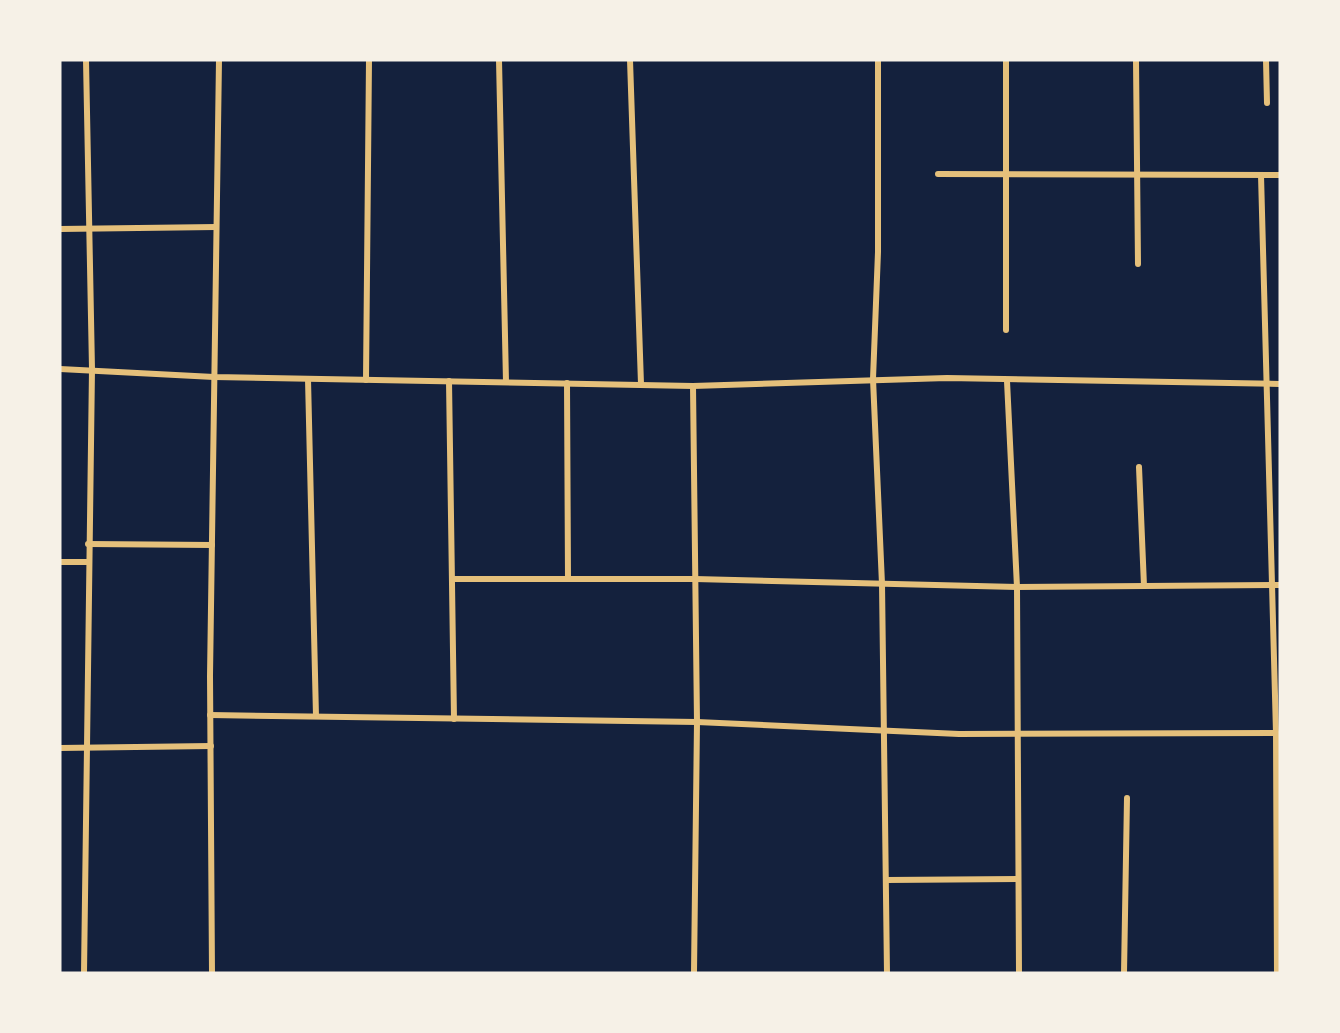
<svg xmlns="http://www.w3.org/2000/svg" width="1340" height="1033" font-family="'Times New Roman',serif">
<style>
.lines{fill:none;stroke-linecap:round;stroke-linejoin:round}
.minor{stroke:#e5c07b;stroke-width:6}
</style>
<rect width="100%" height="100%" fill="#14213d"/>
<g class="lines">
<g class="minor">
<polyline points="499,60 506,382"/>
<polyline points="630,60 641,384"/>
<polyline points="878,60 878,252 873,379 882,584 887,973"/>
<polyline points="1006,60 1006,330"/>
<polyline points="1136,60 1138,264"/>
<polyline points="1266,60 1267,103"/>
<polyline points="938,174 1280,175"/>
<polyline points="1261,175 1276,733 1277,973"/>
<polyline points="60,229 216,227"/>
<polyline points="60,369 214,377 693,386 947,378 1280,384"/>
<polyline points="308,379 316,716"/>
<polyline points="366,380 369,60"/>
<polyline points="449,381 454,719"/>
<polyline points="1007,381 1017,587 1019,973"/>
<polyline points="567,383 568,579"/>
<polyline points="693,386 697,722 694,973"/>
<polyline points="1139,467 1144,586"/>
<polyline points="88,544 212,545"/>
<polyline points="60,562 88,562"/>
<polyline points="452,579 695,579 1017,587 1280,585"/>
<polyline points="210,715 697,722 959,734 1276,733"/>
<polyline points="60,748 211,746"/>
<polyline points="886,880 1018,879"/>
<polyline points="84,973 92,369 86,60"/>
<polyline points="212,973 210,676 219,60"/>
<polyline points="1124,973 1127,798"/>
</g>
</g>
<rect width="1340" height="1033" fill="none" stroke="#f6f1e7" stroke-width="123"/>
</svg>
